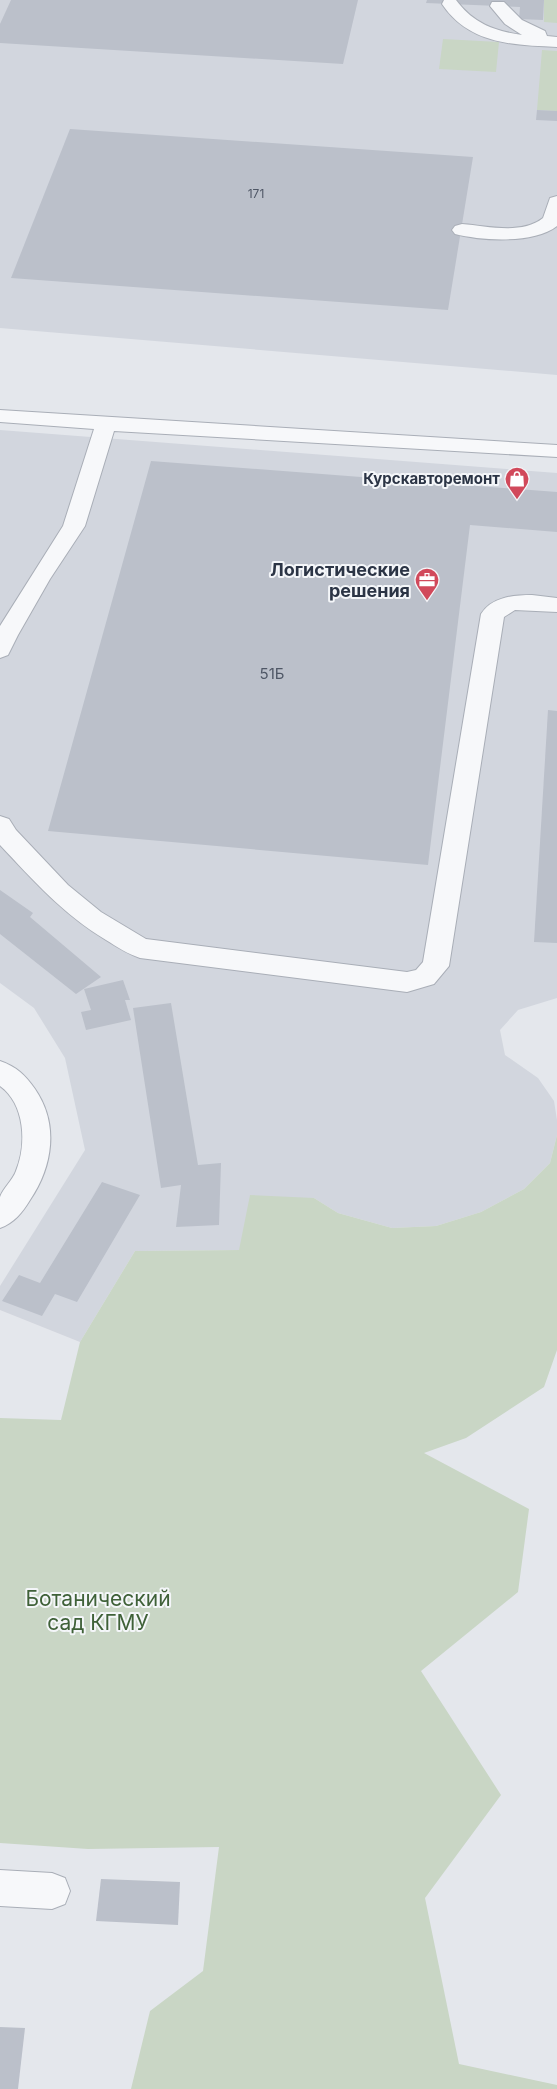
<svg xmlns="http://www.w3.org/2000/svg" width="557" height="2089" font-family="Inter,sans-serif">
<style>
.built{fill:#d2d6de}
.green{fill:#c9d6c5}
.building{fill:#bbc0ca}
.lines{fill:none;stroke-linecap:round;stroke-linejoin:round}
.minor-casing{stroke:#a9aeb7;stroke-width:2}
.minor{fill:#f7f8fa;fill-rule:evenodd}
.labels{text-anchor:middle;stroke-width:4;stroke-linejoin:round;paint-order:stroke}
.far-number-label{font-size:12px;fill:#4f5766}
.far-poi-label{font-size:15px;font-weight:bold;fill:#2b3445;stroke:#f4f6f9;text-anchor:end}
.number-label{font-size:15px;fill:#4f5766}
.poi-label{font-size:18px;font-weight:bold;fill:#2b3445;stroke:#f4f6f9;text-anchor:end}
.near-park-label{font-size:21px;fill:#3f6138;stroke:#f4f6f9}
</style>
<rect width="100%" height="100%" fill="#e4e7ec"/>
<g class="built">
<polygon points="0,0 557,0 557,375 0,328"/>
<polygon points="0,430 557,473 557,998 518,1010 500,1030 505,1055 538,1078 554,1101 557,1120 557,1135 550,1163 524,1189 481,1212 436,1226 392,1228 338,1213 314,1198 239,1250 135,1251 80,1342 0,1310 0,1286 85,1150 65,1058 34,1008 0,983"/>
</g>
<g class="green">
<polygon points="544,0 557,0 557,23 544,22"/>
<polygon points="443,39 499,42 496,72 439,69"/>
<polygon points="542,50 557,51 557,111 537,110"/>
<polygon points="557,1135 557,1350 544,1387 466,1438 424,1453 529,1509 518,1592 421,1671 501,1795 425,1898 459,2064 557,2085 557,2089 131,2089 150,2011 203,1971 219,1847 88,1849 0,1843 0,1418 61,1420 80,1342 135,1251 239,1250 250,1195 314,1198 338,1213 392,1228 436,1226 481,1212 524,1189 550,1163"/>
</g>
<g class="building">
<polygon points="11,0 358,0 343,64 0,43 0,24"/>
<polygon points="427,0 544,0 543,20 519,19 520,7 426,3"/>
<polygon points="537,110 557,111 557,121 536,120"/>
<polygon points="70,129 473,157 448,310 11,278"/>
<polygon points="151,461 557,492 557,532 470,525 428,865 48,831"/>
<polygon points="548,710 557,711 557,943 534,942"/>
<polygon points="0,890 33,913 30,917 101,977 76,994 0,934"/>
<polygon points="123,980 130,1000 125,1000 131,1020 86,1030 81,1012 91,1010 84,989"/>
<polygon points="171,1003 198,1165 221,1163 219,1225 176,1227 181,1185 161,1188 133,1008"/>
<polygon points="102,1182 140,1195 77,1302 55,1294 42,1316 2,1301 19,1275 40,1283"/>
<polygon points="101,1879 180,1882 178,1925 96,1921"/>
<polygon points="0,2027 25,2028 18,2089 0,2089"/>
</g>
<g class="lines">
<defs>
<g id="minor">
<path d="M444,0H456C473,23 494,31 522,35L505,24L490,6L492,2H504L522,20L545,31L547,36L557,37V47C512,45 469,44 442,4Z"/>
<path d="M557,196V226C534,244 483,241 455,234L452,230L455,226L462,224C487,226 522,235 543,218L550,198Z"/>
<polygon points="0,410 557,445 557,457 114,431 85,526 50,579 18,635 8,655 0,658 0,626 63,526 94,429 0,422"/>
<path d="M532,595L557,598V612L515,610L504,617L449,966L434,984L407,992L140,958C128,954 117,947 106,940C63,914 34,881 0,845V816L9,819L16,830L68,885L101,912L146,939L407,972L416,970L423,962L481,614C492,597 513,595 532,595Z"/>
<path d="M0,1061C17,1067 25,1075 35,1089C59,1124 53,1166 30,1200C22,1213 14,1223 0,1228C0,1219 0,1205 0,1197C3,1188 13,1180 16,1171C27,1144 25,1104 0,1086Z"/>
<polygon points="0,1870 52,1873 65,1878 70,1891 65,1904 52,1909 0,1906"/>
</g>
</defs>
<use href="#minor" class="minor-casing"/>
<use href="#minor" class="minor"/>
</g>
<defs>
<symbol id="shop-pin" viewBox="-11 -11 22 30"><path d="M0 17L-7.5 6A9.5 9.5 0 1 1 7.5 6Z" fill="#d1495b" stroke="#f4f6f9"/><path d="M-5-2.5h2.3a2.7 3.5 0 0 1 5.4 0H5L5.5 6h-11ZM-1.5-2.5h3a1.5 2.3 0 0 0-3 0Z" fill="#fff"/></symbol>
<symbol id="office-pin" viewBox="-11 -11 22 30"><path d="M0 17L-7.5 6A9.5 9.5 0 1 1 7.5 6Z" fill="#d1495b" stroke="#f4f6f9"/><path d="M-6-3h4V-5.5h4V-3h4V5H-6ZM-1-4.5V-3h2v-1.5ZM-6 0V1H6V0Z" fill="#fff"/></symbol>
</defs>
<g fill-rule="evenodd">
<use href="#shop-pin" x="503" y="465" width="28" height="38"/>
<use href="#office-pin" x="413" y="566" width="28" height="38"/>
</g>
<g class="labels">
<g class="far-number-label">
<text x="256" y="198">171</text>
</g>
<g class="far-poi-label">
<text x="500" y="484">Курскавторемонт</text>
</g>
<g class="number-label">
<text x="272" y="679">51Б</text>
</g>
<g class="poi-label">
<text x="410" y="576">Логистические<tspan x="410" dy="21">решения</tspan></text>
</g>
<g class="near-park-label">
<text x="98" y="1606">Ботанический<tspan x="98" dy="24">сад КГМУ</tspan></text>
</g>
</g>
</svg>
